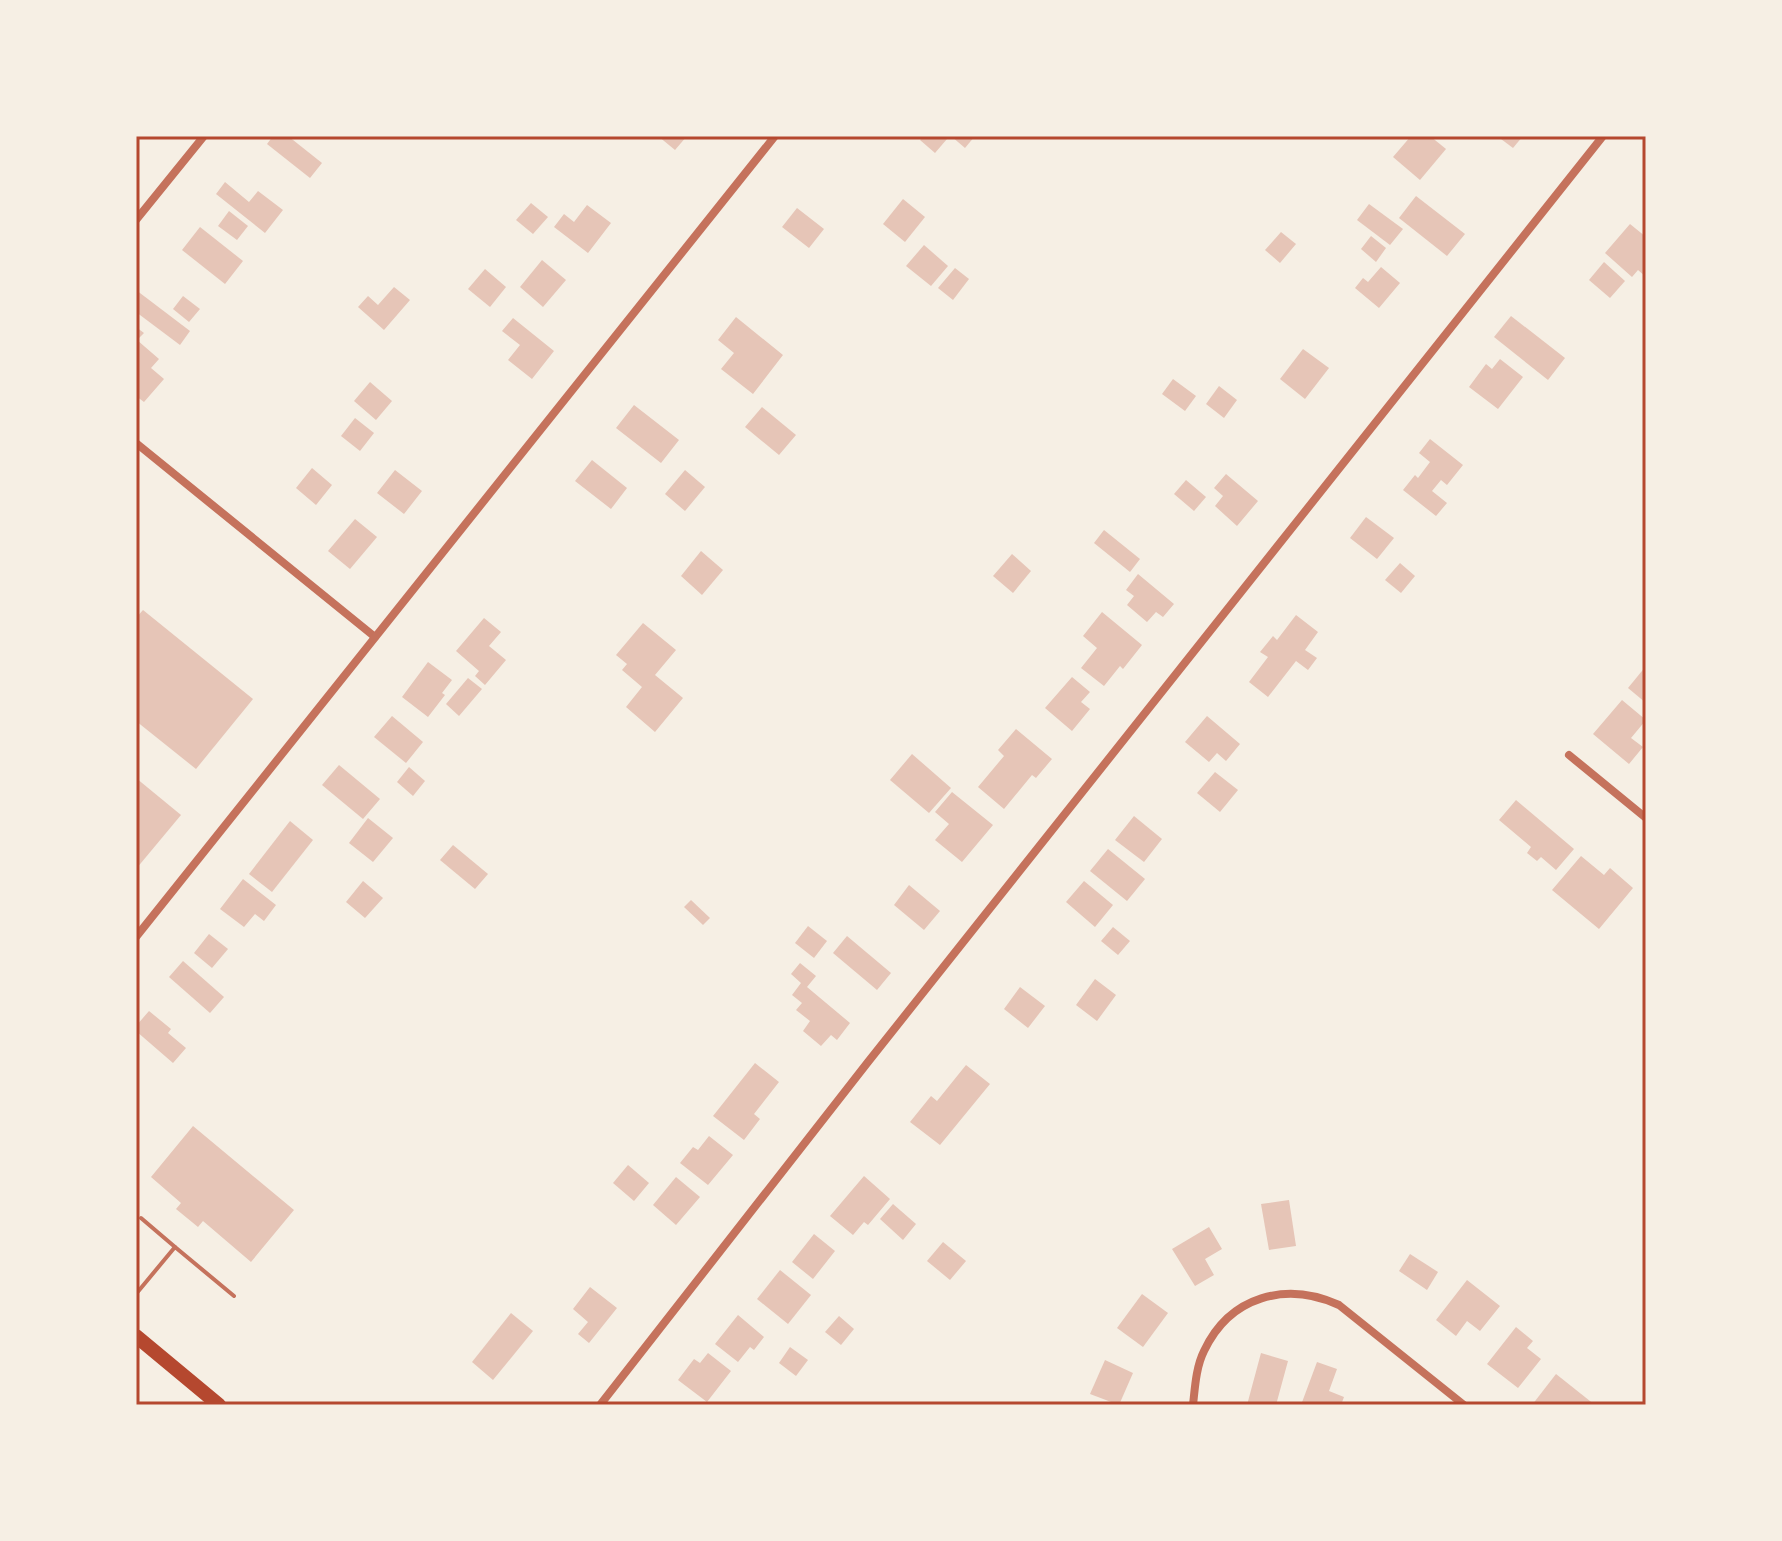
<svg xmlns="http://www.w3.org/2000/svg" width="1782" height="1541" font-family="'Sofia Sans Condensed',sans-serif">
<style>
.building{fill:#e6c5b7}
.lines{fill:none;stroke-linecap:round;stroke-linejoin:round}
.service{stroke:#c5725c;stroke-width:4}
.minor{stroke:#c5725c;stroke-width:8}
.primary{stroke:#b5482f;stroke-width:14}
.neatline{fill:none;stroke:#b5482f;stroke-width:3}
</style>
<rect width="100%" height="100%" fill="#f6efe4"/>
<g class="building">
<polygon points="273,136 288,136 322,163 310,178 267,144"/>
<polygon points="658,136 687,136 675,150"/>
<polygon points="924,136 943,136 947,139 935,153 920,140"/>
<polygon points="951,136 975,136 965,148"/>
<polygon points="1411,136 1430,136 1446,149 1420,180 1393,157"/>
<polygon points="1497,136 1523,136 1513,148"/>
<polygon points="225,182 249,202 258,191 283,210 265,233 216,194"/>
<polygon points="1416,196 1465,234 1447,256 1399,218"/>
<polygon points="903,199 925,217 905,242 883,224"/>
<polygon points="531,203 548,217 533,234 516,220"/>
<polygon points="1369,204 1403,229 1390,245 1357,220"/>
<polygon points="587,205 611,223 588,253 554,227 564,214 574,222"/>
<polygon points="797,208 824,229 809,248 782,227"/>
<polygon points="229,211 248,226 237,240 218,226"/>
<polygon points="1630,224 1646,237 1646,277 1638,270 1632,277 1605,253"/>
<polygon points="200,227 243,261 225,284 182,250"/>
<polygon points="1281,232 1296,244 1280,263 1265,250"/>
<polygon points="1371,236 1386,248 1376,262 1361,249"/>
<polygon points="924,245 948,266 931,286 906,266"/>
<polygon points="542,260 566,280 543,307 520,287"/>
<polygon points="1604,262 1625,281 1610,298 1589,280"/>
<polygon points="1381,267 1400,283 1379,308 1355,288 1363,278 1368,282"/>
<polygon points="955,268 969,279 953,300 938,288"/>
<polygon points="485,269 506,287 490,307 468,289"/>
<polygon points="394,287 410,300 384,330 358,307 368,296 378,305"/>
<polygon points="136,290 190,331 180,345 136,312"/>
<polygon points="183,296 200,309 189,322 173,309"/>
<polygon points="1511,316 1565,358 1548,380 1494,337"/>
<polygon points="736,317 783,355 753,394 721,369 734,353 718,340"/>
<polygon points="513,318 554,351 532,379 508,360 520,345 502,331"/>
<polygon points="136,327 144,333 137,340 159,359 151,368 164,379 144,402 136,396"/>
<polygon points="1303,349 1329,368 1305,399 1280,379"/>
<polygon points="1500,359 1523,377 1498,409 1469,387 1486,364 1492,369"/>
<polygon points="1173,379 1196,396 1185,411 1162,394"/>
<polygon points="370,382 392,401 376,420 354,401"/>
<polygon points="1219,386 1237,400 1224,418 1206,404"/>
<polygon points="634,405 679,440 661,463 616,428"/>
<polygon points="762,407 796,435 779,455 745,427"/>
<polygon points="355,418 374,433 360,451 341,436"/>
<polygon points="1430,439 1463,465 1447,485 1441,480 1432,491 1447,503 1436,516 1403,490 1415,475 1418,478 1430,462 1419,453"/>
<polygon points="592,460 627,488 611,509 575,481"/>
<polygon points="312,468 332,485 316,505 296,488"/>
<polygon points="395,470 422,491 404,514 377,493"/>
<polygon points="685,470 705,487 685,511 665,494"/>
<polygon points="1226,474 1258,501 1237,526 1215,506 1223,496 1214,488"/>
<polygon points="1186,480 1206,497 1194,511 1174,494"/>
<polygon points="1366,517 1394,538 1377,559 1350,538"/>
<polygon points="355,519 377,537 350,569 328,551"/>
<polygon points="1104,530 1140,559 1130,572 1094,543"/>
<polygon points="701,551 723,570 702,595 681,576"/>
<polygon points="1012,554 1031,571 1013,593 993,576"/>
<polygon points="1400,563 1415,576 1401,593 1385,580"/>
<polygon points="1138,574 1174,604 1163,617 1156,612 1147,622 1127,605 1134,596 1126,590"/>
<polygon points="143,610 253,699 196,769 136,721 136,618"/>
<polygon points="1102,612 1142,645 1123,669 1120,666 1104,686 1081,668 1097,648 1083,636"/>
<polygon points="1296,615 1318,632 1305,650 1317,658 1308,670 1296,661 1268,697 1249,682 1268,657 1260,652 1273,636 1277,640"/>
<polygon points="484,618 501,632 489,646 506,660 485,685 475,676 479,671 456,651"/>
<polygon points="643,623 676,650 655,675 683,698 655,732 626,707 642,687 622,670 627,664 616,655"/>
<polygon points="428,662 452,680 442,693 445,695 428,717 402,697"/>
<polygon points="1646,666 1646,703 1628,688"/>
<polygon points="1072,677 1090,692 1081,702 1090,709 1072,731 1045,708"/>
<polygon points="468,678 482,689 459,716 446,704"/>
<polygon points="1622,700 1646,720 1631,738 1643,747 1629,764 1593,734"/>
<polygon points="392,716 423,742 406,763 374,737"/>
<polygon points="1207,716 1240,744 1226,761 1217,753 1209,762 1185,742"/>
<polygon points="1016,729 1052,759 1036,778 1032,775 1004,809 978,787 1004,756 998,750"/>
<polygon points="912,754 951,788 929,813 890,780"/>
<polygon points="339,765 380,799 363,819 322,785"/>
<polygon points="409,767 425,781 413,796 397,782"/>
<polygon points="1215,772 1238,790 1220,812 1197,793"/>
<polygon points="136,778 181,815 136,869"/>
<polygon points="952,792 993,825 962,862 935,840 949,824 935,812"/>
<polygon points="1516,800 1574,849 1556,870 1541,857 1537,861 1527,853 1531,847 1499,820"/>
<polygon points="1134,816 1162,839 1144,862 1115,840"/>
<polygon points="368,818 393,838 373,862 349,843"/>
<polygon points="290,821 313,840 272,892 249,874"/>
<polygon points="453,845 488,874 475,889 440,860"/>
<polygon points="1108,849 1145,879 1127,901 1090,871"/>
<polygon points="1581,856 1604,875 1610,868 1633,888 1599,929 1552,890"/>
<polygon points="243,879 276,905 264,921 255,914 244,927 220,909"/>
<polygon points="363,881 383,898 365,918 346,902"/>
<polygon points="1084,881 1113,905 1095,927 1066,902"/>
<polygon points="909,885 940,911 924,930 894,905"/>
<polygon points="691,900 710,918 703,925 684,907"/>
<polygon points="808,926 827,941 814,958 795,943"/>
<polygon points="1113,927 1130,941 1118,955 1101,941"/>
<polygon points="209,934 228,949 212,968 194,953"/>
<polygon points="847,936 891,973 877,990 833,953"/>
<polygon points="183,961 224,997 210,1013 169,977"/>
<polygon points="800,963 816,976 807,987 850,1023 837,1040 831,1035 821,1046 803,1031 810,1021 796,1010 802,1003 792,995 801,983 791,974"/>
<polygon points="1095,979 1116,995 1097,1021 1076,1005"/>
<polygon points="1020,987 1045,1006 1028,1028 1004,1009"/>
<polygon points="149,1011 171,1029 168,1033 186,1048 173,1063 136,1031 136,1026"/>
<polygon points="755,1063 779,1082 754,1114 760,1119 744,1140 713,1116"/>
<polygon points="966,1065 990,1084 940,1145 910,1122 931,1096 937,1101"/>
<polygon points="193,1126 294,1210 251,1262 203,1221 198,1227 176,1209 181,1203 151,1177"/>
<polygon points="709,1136 733,1155 708,1185 680,1163 693,1147 698,1150"/>
<polygon points="628,1165 649,1183 634,1201 613,1183"/>
<polygon points="864,1176 890,1199 868,1225 864,1222 853,1235 830,1216"/>
<polygon points="676,1177 700,1197 676,1225 653,1205"/>
<polygon points="1289,1200 1296,1246 1269,1250 1261,1204"/>
<polygon points="893,1204 916,1224 903,1240 880,1219"/>
<polygon points="1209,1227 1222,1249 1205,1259 1214,1275 1195,1286 1172,1249"/>
<polygon points="814,1234 835,1251 813,1279 792,1262"/>
<polygon points="943,1242 966,1261 950,1280 927,1261"/>
<polygon points="1410,1254 1438,1272 1427,1290 1399,1271"/>
<polygon points="780,1270 811,1295 788,1324 757,1299"/>
<polygon points="1467,1280 1500,1306 1480,1331 1467,1321 1456,1336 1436,1320"/>
<polygon points="590,1287 617,1308 589,1343 578,1334 588,1322 573,1309"/>
<polygon points="1142,1294 1168,1313 1143,1347 1117,1328"/>
<polygon points="511,1313 533,1331 493,1380 472,1362"/>
<polygon points="738,1315 764,1337 754,1350 750,1347 738,1362 715,1344"/>
<polygon points="839,1316 854,1329 841,1345 825,1332"/>
<polygon points="1516,1327 1533,1341 1527,1348 1541,1359 1518,1388 1487,1364"/>
<polygon points="790,1347 808,1360 796,1376 779,1363"/>
<polygon points="708,1353 731,1371 707,1402 678,1380 694,1359 700,1363"/>
<polygon points="1261,1353 1288,1361 1276,1405 1247,1405"/>
<polygon points="1105,1360 1133,1373 1119,1405 1090,1394"/>
<polygon points="1317,1362 1337,1369 1329,1391 1344,1397 1341,1405 1301,1405"/>
<polygon points="1556,1374 1595,1405 1532,1405"/>
</g>
<g class="lines">
<g class="service">
<polyline points="141,1218 175,1247"/>
<polyline points="136,1294 175,1247 234,1296"/>
</g>
<g class="minor">
<polyline points="136,220 204,136"/>
<polyline points="136,443 375,637"/>
<polyline points="1569,755 1646,818"/>
<polyline points="136,937 775,136"/>
<polyline points="600,1405 868,1062 1603,136"/>
<path d="M1193,1405C1195,1387 1196,1367 1204,1351C1230,1296 1286,1281 1339,1305L1464,1405"/>
</g>
<polyline class="primary" points="136,1336 219,1405"/>
</g>
<rect width="1782" height="1541" fill="none" stroke="#f6efe4" stroke-width="276"/>
<rect x="138" y="138" width="1506" height="1265" class="neatline"/>
</svg>
